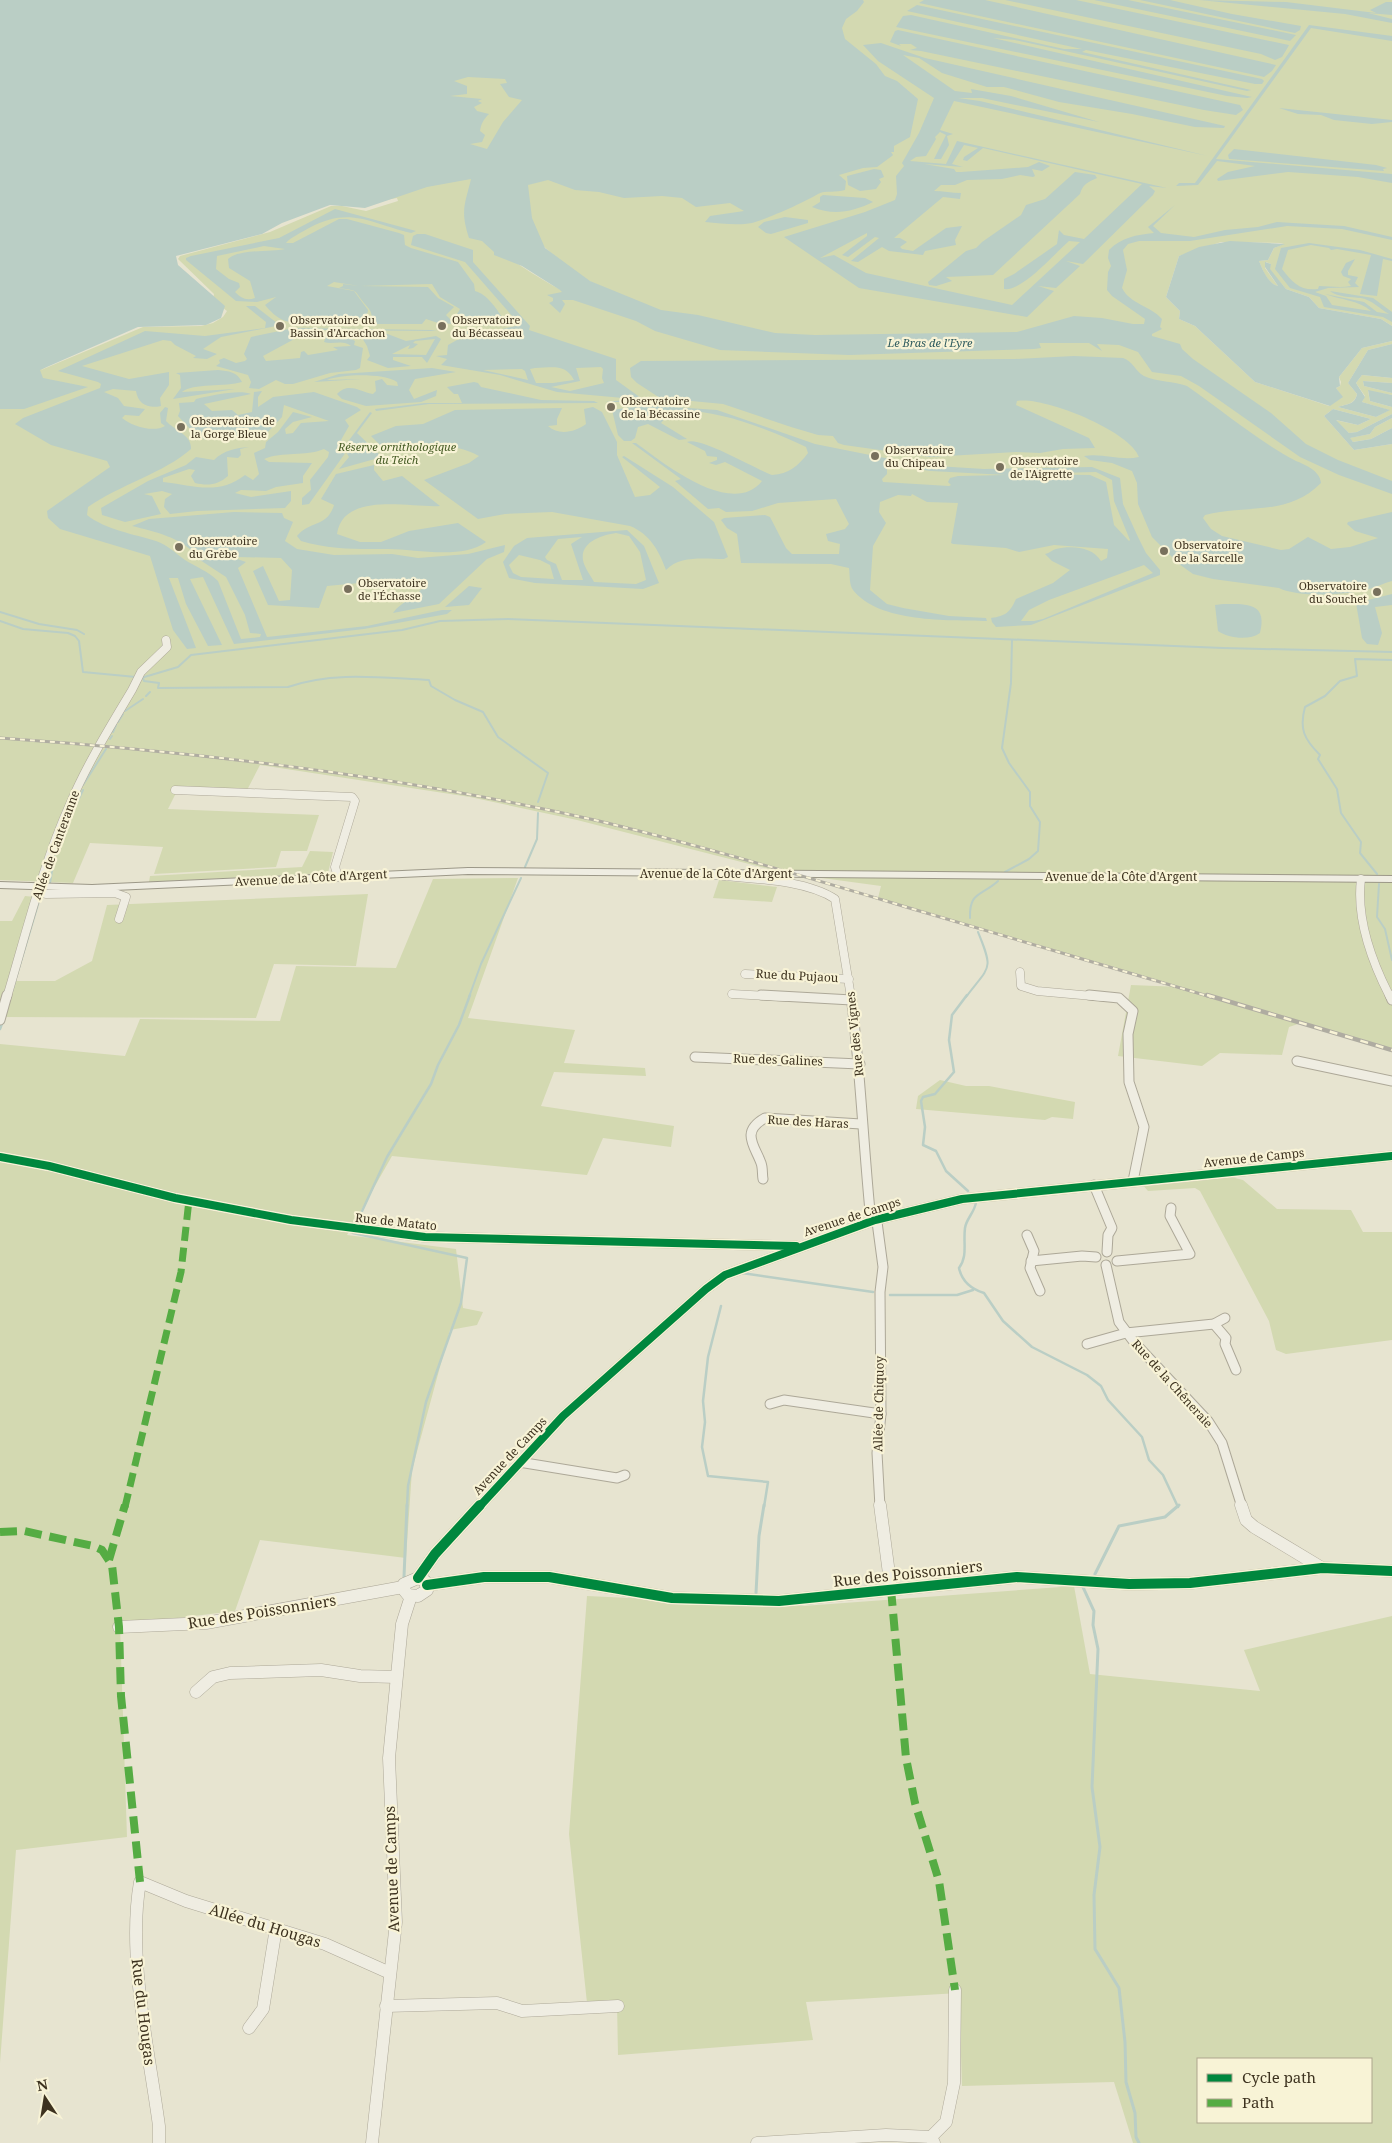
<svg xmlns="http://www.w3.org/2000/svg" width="1392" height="2143" font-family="'Noto Serif',serif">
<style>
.green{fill:#d3d9b1;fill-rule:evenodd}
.water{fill:#bacec5;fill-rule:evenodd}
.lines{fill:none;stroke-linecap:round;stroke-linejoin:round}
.stream-far2{stroke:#bacec5;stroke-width:2}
.stream-far1{stroke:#bacec5;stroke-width:2.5}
.stream{stroke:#bacec5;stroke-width:3}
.minor-far2-casing{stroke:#ada898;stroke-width:9}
.minor-far1-casing{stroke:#ada898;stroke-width:11}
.minor-casing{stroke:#ada898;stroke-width:13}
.secondary-casing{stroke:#9c9888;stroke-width:2}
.minor-far2{stroke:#efede2;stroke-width:8}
.minor-far1{stroke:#efede2;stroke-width:9}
.minor{stroke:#efede2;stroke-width:12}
.secondary{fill:#efede2;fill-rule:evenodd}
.rail-far1-casing{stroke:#afaca1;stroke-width:3}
.rail-casing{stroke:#afaca1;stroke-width:4.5}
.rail-far1{stroke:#f8f3d6;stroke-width:2;stroke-dasharray:5;stroke-linecap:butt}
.rail{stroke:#f8f3d6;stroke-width:2.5;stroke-dasharray:8;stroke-linecap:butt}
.quiet-far1{stroke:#55ac43;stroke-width:7;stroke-dasharray:14 7;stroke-linecap:butt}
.quiet{stroke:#55ac43;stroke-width:8;stroke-dasharray:17 8;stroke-linecap:butt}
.cycleway-far1-casing{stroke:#f8f3d6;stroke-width:11}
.cycleway-casing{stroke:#f8f3d6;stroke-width:13}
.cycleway-far1{stroke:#00873e;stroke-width:8}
.cycleway{stroke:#00873e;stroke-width:10}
.poi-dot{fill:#78705d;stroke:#f8f3d6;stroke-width:2}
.labels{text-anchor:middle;stroke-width:4.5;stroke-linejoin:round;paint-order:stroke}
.far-poi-label{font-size:11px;fill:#3d321f;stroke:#f8f3d6;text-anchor:start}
.far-water-label{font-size:11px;font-style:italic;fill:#2d5a5e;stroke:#f8f3d6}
.far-park-label{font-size:11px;font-style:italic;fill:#455b24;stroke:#f8f3d6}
.street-label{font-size:12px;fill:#3d321f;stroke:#f8f3d6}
.near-street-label{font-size:15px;fill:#3d321f;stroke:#f8f3d6}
</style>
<rect width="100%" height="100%" fill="#e7e4d0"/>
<g class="green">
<path d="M445,0H1392V326L1381,319L1319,308L1309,297L1286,289L1269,269L1271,264L1266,262L1265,268L1278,286C1268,284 1262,269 1259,261L1268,260L1274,248L1284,244L1280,243L1221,242L1179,256L1166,297L1180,311L1179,319L1195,326L1255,382L1329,406L1342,397L1336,388L1340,386L1341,382L1339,377L1362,348L1392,341V344L1368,350L1348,383L1357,394C1355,404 1347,404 1338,407L1376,417L1389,410L1362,402L1365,396L1356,383L1362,375L1392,378V383L1363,381L1364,386L1392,393V395L1368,391L1370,401L1392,407V414L1357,432L1349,433L1335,420L1358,425L1371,419L1333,409L1324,416L1354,450L1392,444V1049L1301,1023L1289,1027L1282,1055L1220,1053L1202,1066L1118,1056L1131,985L1181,987L878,898L881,886L785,873L577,820L470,797L260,765L245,794L176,793L168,809L319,815L307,851H281L276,867L154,874L163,847L90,843L73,883L0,880V111L126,79L164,62L193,55L285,47L378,44H470L504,49L516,56L530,68L536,82L527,101L516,110L488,153L483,156L460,153L412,155L376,149L303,127L186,113L202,117L276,124L377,152L457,163L458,161L452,157L482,158C477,167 479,174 478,184C478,193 472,205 473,214C477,246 553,286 580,300C596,307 614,312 631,317L644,305L589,281L561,262L530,234L522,200L529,169L539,146C522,120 550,106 567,90C576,82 585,69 590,58C572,24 424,28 387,28L405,17ZM360,183H364L371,189L383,191L378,201L397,198L398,201L366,211L342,206H331L270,232L180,256L178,259L214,294L213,300L227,311L223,317L213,323L201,326L143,327L41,370L132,315L145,292L140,290V278L155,260L191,237L232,226L243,218H251L259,222L282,220L311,208L330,197L342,201L354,197L359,198L366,192Z"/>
<polygon points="1392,418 1392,428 1371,439 1353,442 1349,438 1370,434 1375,427"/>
<polygon points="310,851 333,852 328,873 149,882 150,876 302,867"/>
<polygon points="518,878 468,1018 575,1030 564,1063 645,1068 646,1076 554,1072 541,1106 674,1126 671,1147 603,1138 587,1175 392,1156 347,1235 456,1249 463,1308 483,1312 477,1325 450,1330 412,1470 406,1558 260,1540 235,1611 120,1625 127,1837 16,1850 0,2063 0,1044 125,1056 140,1019 280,1021 296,966 396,968 433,879"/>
<polygon points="719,880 777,887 772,902 713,898"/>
<polygon points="368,894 356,966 274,964 256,1018 0,1017 0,921 12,921 25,896 35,897 11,981 55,981 92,961 107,905"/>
<polygon points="940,1080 966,1086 989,1086 1075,1102 1073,1119 1052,1117 1045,1120 916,1109 918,1096"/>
<polygon points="1227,1176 1243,1180 1277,1209 1351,1210 1363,1232 1392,1232 1392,1340 1286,1354 1276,1350 1269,1321 1200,1191 1195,1188 1148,1191 1142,1184"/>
<path d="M1074,1586L1090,1674L1260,1691L1244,1650L1392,1616V2143H1133L1114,2082L962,2086L959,1993L806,2002L813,2040L618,2055L617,2003H587L569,1834L587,1596L803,1606ZM1198,2059H1371V2122H1198Z"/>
</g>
<g class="water">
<path d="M0,0H863L864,2L857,11L846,19L842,28L845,39L876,64L885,76L897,81L918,99L910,137L894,146V152H891L893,155L892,156L877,167L863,168L839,175L846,181L845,190C837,193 825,190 818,194C805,202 767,219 752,223C737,226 720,223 705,222L710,216L744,211L730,203L696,207L682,198L662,196L624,198L599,192L575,190L548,180L528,185L532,218L545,248L590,281L661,310L698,315L775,333L815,335L1017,332L1074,316L1102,318L1133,324H1144L1145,319L1112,296L1107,290L1108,272L1111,266L1108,258L1109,250C1122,237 1136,235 1154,233L1148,227L1175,205L1153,226L1161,233L1194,237L1225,230L1258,227L1277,222L1293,223L1344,226L1392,237V240L1342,229L1287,226L1190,241H1139L1128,244L1123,250L1127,270L1122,288C1130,304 1151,306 1162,319L1160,327L1162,329L1152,334V336L1180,344L1182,349L1193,359L1271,413L1306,444L1338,460L1392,481V494L1339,475L1300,457L1199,386L1181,376L1152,372L1138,352L1119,345L1097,344L1102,351L1089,343H1039L1041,348L1034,349L849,355L720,350L655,331L636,321L573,300H562L565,304L560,313L549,303L553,301V298L547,295L562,292L560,290L522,266L494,255V252L482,241L469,238C460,211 465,204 471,179L427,187L365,208L330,205L282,223L262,234L176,256L178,265L225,306L221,318L206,325L138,327L40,370L43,378L88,387L24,409H0ZM468,77L505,79L507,83L500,84L509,97L522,100L503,122L487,149L470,144L482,142L485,135L480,131C481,123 484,119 489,114L477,111L474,107L482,103L478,101L482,99L450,96L467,94V86L454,81Z"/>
<polygon points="924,0 985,0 1276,65 1272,71 1264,77 1260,76 919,3"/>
<polygon points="1005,0 1076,0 1289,45 1288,47 1282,57 1275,60 1261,54"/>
<polygon points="1094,0 1128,0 1296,35 1290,41"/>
<polygon points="1140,0 1170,0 1232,14 1301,26 1300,30 1295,33"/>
<polygon points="1199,0 1286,2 1376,13 1370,10 1386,2 1392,2 1392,15 1368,13 1392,19 1392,23 1345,14"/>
<polygon points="917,5 1262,79 1264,81 1262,84 1255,84 1086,50 1082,52 1251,90 1247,91 1015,40 993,38 1252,97 1247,98 1227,96 896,27 903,16 911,15 1064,49 1082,49 907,11"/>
<polygon points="1309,25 1392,36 1392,41 1311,28 1216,159 1392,174 1392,183 1358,177 1288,172 1218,181 1217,179 1228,172 1255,166 1217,161 1198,185 1176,186 1179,183 1195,183"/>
<polygon points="898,30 1226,102 1240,105 1243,110 1236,115 1204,110 921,51 910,50 917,48 911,44 899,44 901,46 890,42 895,31"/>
<path d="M881,43L925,58L1225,126L1224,128L1195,127L1132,114L1059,102L1004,87H987L942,73L919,58L903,55L955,91L972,93L971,89L1011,96L1099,122L982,98H958L980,101L1208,156L954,101L940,130L953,134L947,136L949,145L941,159H934L946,135L940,132L935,137L936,139L926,156L916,157L910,161L946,164L957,141L1167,188L1149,186L1155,191L1153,195L1083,264L1066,261L1080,266L1056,288L1038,286L1054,291L1027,317L859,288L784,237L865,212L895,200L897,194L896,176L904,166L902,163L919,133L934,98L878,61L863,45ZM964,145L978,148L964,157L963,160L967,161L983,148L1142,184L1084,239L1064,235L1059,230L1057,244L1014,274L1004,279V289C1022,292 1055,253 1069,241L1080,242L1012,305L866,273L834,255L820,258L867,233V236L842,255L848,257L875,237L879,238L851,261L858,262L882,247L889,251L923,255L925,251L956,245L955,240L962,226L946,228L913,251L902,249L900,247L907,242L900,238H894L943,197L960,199L961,193C952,193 943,191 934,191L941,185H955L967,180L1002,179L1020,175L1033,177L1035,176L1032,169L1042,171L1050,166L1039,162L1028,167L961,172H956L954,169L924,164L963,167L952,164Z"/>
<polygon points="1279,108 1392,120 1392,122 1372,124 1334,120 1321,115 1298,114"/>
<polygon points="1234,149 1376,165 1387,168 1383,169 1384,171 1229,159 1228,155"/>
<polygon points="874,169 881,170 884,177 879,179 881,182 876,189 860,191 848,185 847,176"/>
<path d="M1075,172L1095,175L1097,178C1088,182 1083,184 1080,194L993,275L946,277L952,281L936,286L929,285L928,282L966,251L976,248L982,242L1021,215L1026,205L1045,199Z"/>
<path d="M823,195L865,198L873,202C852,212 834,216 812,207L820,202V197Z"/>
<path d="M335,209L416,231L411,233C369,223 350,206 309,228C301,233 291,237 286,243H293L339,219H347L399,233L404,235L405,245L411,248L458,262L474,284L475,291C487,294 497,309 503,319L497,325L462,326L454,319L460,309L440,297L432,284L360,286L428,287L438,298L454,307L446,315L455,324L438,323L426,319L422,324H369L368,321L372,317C371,310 369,309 364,303C353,289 359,291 339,288L343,286V284L359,286L334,282L327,286L354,291L368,310C368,329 296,326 283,320C276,317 270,311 265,305L276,297L257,302L236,301L186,260V258L191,256L279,238ZM264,246L285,249C272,252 238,249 228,259L229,268L250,281L255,298C246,301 241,298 235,292L240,287L239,283L229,279L216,269L217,256Z"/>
<polygon points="785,217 808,220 808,223 771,234 766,233 758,227 764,222"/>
<path d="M417,234H425L473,250V262L530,326L529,330L616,359V380L641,398L642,402H605L634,399L557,392L500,375L441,365L447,359L436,356L447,355L448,345L457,340L494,334H456L452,332V330L490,332L520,325L465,262L411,245L413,236ZM601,367L603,369L602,378L604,383L570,391L551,387L580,381L576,368ZM535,368C552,368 565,363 574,380L553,383H536L530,369ZM522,369L525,371L528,380L483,370Z"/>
<path d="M1230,241L1285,244L1274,248L1268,260L1259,261C1262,268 1268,284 1278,286L1265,267V262L1271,264L1270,269L1286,289L1309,297L1319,308L1381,319L1392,326V341L1362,348L1339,377L1340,386L1336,388L1343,397L1330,406L1255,382L1195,326L1179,319L1180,311L1166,297L1179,256L1199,247Z"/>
<path d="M1309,243L1360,250L1392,259V261L1383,259L1377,296L1360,294L1371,255L1337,249L1331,250L1329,248L1311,245L1288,250L1282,269C1293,283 1300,291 1318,289L1319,286C1329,286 1340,288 1351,286L1348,282L1351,279L1343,276L1341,272L1346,263L1355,259L1348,271V275L1358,277L1355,283L1359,287L1328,288L1315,292L1326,296L1332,305L1371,311C1358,300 1341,300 1325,294L1364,302L1377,312L1389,314C1380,309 1372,300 1361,298C1351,297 1337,297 1330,291L1373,298L1392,312V322L1383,317L1324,307L1320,297L1290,288L1275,269L1281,248Z"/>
<path d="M246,306H255L277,323L276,326L221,337L203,349L217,354L207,359L193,358L196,356L175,345L171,341L163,340L82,366L129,379L169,372V385L160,398L161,406C148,409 138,404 136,391L113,389L104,392L118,398L124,406L145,409L139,416L125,415L122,418C131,426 154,433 165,426L161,423L160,413L165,407L168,408L166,421C174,430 192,435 191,449C164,473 119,485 88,507L87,515C106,530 134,534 156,541C168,545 175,553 185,560C196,567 208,571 218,581L241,639L260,637L261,634L250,633L245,615L226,577L200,560L237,559L246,562L238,568L267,637L367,626L442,610H452L447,614L364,629L234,644L203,577L190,579L222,645L208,646L186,604L178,578H169L196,648L187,649L173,630L150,556L60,529L48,518L47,511L54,506L110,467L107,461L51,445L15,424L23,418L100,388L101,384L98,382L58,371L145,331L205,336L265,328L266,322Z"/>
<path d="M294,328L431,330L437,331L311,330L263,356L266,361L300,358L301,352L304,351L308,355L338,350L333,347L351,346C343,339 333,345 324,342L326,337L346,336L355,341L354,345L363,348L360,368L356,370L330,373L293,384H285L276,380L259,389L249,388L251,382L248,375L216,366L220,363L219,360L224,358L236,363L245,361L247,359L244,354L251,337Z"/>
<path d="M359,333H385L406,341L436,336L441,339L427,363L422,357H393V360L411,366L388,368L367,360L370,356L367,346ZM435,339L426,355L392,354L410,345L408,349L413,348L418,344L413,343L415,341Z"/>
<path d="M1392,344V378L1362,375L1356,383L1365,397L1362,402L1390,410L1376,417L1338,407C1346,404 1355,405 1357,394L1348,383L1368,350Z"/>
<path d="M1074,356L1123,358C1133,361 1135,371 1144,376C1157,382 1174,381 1187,386C1223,411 1258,441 1296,461C1306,465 1320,471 1321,483C1287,517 1248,504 1205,515L1203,518L1211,529L1222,536L1281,550L1289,549L1308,537L1331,549L1350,547L1378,538L1355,531L1347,524L1348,522L1392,512V581C1384,583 1377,587 1369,589C1347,595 1299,598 1279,588L1213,579L1193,574L1179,564L1152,537L1138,504L1137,483L1132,471L1112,463L1090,460L1084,456C1103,453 1121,461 1139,457C1130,431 1044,396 1017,401L1016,405L1089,438L1095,448L1063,449L1040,453L1016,452L930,457L844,445L838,443L833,436L818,435L791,427L723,404L660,398L637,383L631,377L630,368L641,361L1015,359Z"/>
<path d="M432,368L456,372L415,379L409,390L414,399L437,390L436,396L421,402L366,406L342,399L337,394C349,381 362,393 373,394L376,391L375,381L382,379L387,385L398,386L397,382C384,373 342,374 327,380L362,379L314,382L339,374Z"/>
<path d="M218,370C229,371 237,372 242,382C226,387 192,383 182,392L235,389L173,399L181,388L180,375L176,373Z"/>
<polygon points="1363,381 1392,383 1392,393 1364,386"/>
<polygon points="474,382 478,383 481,387 541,400 594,401 598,403 429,404 376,411 375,409 425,403 462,403 458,394 454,394 447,387"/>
<polygon points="1368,390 1392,395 1392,407 1370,401"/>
<path d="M262,391L258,397V407L273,397L314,392L357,407L361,410L345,420L349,426L341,440L347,443L370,412L372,413L357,433L382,457L339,469L349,457L346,452L309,504L302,505V498L311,490L310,480L328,457L329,452L324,449C305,457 283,451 264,459L269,462L312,463L303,476V483L276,487L266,491L241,490L235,493L251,497L291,491V501L285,508L197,511L170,514L164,507L165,499L172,494L162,491L144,494L152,496L161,514L125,522L102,515L101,508L148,481L186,465L196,457L214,460C224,450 236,448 249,447L240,449L241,455L238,458L227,457L228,476C218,485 208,486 195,483L191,476L195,470L189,469L163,478V482C193,485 218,496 245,475L253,480L259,474L254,453L265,448L266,442L278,432L293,412L312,417L293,422L285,429L286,434L293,433L301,423L329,421L284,405L282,417L265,435C246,437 222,436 205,440L192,431L178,416L180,411L179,403L194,402L196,399C208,396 240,389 251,394L204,404L212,411L232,410L238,415L252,412L254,392Z"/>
<path d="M645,405L717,410L815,444L920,465L984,469L1092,467L1120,478L1123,504L1138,537L1146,553L1160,570V575L1031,625L996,627L992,622L991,618C1006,616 1010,612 1016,599L1053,583L1070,570L1052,561L1045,554C1050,553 1052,550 1056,549C1072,545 1093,547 1101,561L1107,558L1108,549L1054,545L1019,552L1006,548L953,544L951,543L958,503L927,502L912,494L911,496L898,495L880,502L879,512L886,523L873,546L870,590L887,604L903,608L949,616L986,618L987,621C948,620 879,623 853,590C849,585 850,574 849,568L831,564L741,563L737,534L727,528L721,520L724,518L765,515L770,517L786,548L792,554H839L840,544L828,541L826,534L845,529L849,524L836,499L778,503L752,511L726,512L719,508L708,509L675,481L681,479L632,443H636C662,462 732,519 762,481L725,462L716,465L709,463L717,460V457L707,456L705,451L687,442C700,436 755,469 772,475C789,474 798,466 808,453L806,447C768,429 713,407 671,411L661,423L687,439L679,440L648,424L638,427L635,438L631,441H624L618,435L612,410ZM887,465L931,471L1006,475L958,476L950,478L948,482L951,485L949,486L883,482L882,479L887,474ZM1096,472L1112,480L1114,501L1130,540L1129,541L1114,525L1106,482L1090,475L1014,474ZM1144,565L1153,573L1043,619L1034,621H1021L1029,610L1049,600Z"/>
<path d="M593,407L602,412L617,442V455L635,497L650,495L660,487L622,457L624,456L673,487L714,522L728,557L724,559C705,559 680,555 666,570C659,551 650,534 630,526L552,512L505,514L478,519L424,480L469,463L479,456C464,446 423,441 405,444C400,444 395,448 390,450L382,447L371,436L396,426L423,424L455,410L562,408L557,419V425L548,426C559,436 575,432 586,424L584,409Z"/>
<polygon points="1333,409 1371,419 1358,425 1336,420 1349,433 1357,432 1392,414 1392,418 1375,427 1370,434 1350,438 1353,442 1371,439 1392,428 1392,444 1354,450 1324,416"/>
<path d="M374,465V470L383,481L402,476L440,506C410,508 343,491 337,534L360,542H381L409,531L458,523L486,542C462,560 415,549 388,549C357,549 331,550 301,541L297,536C310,520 327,528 334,505L321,499L336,474Z"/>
<path d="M234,512L282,513L284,518L293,522L285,541L297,549L334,555L392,554L418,558L468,554L505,545L504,552L487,559L439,604L393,613C402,600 419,598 424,584L370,582L327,586L319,608L268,605L253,571L263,566L279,601L290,600L292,570L281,558L197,556C181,537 155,532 132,526L149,519Z"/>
<path d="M627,530L644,546L659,583L643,589L535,583L509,578L503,562L514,546L527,538ZM616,533L629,536L640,552L646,580L636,584L594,582C591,576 584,567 583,560C580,542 602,535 616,533ZM582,537L571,544L583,580H562L556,564L547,560L545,557L558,539ZM519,555L540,560L550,565L554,579L521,577L513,573L509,565Z"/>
<polygon points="469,586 482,588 469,605 445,607"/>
<polygon points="1392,594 1392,605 1375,607 1382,633 1378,645 1367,644 1362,638 1356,603"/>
<path d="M1223,604C1246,604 1268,602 1260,633C1249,641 1228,638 1218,631L1215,605Z"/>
</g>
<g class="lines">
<g class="stream-far2">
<polyline points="0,612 39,624 77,630 84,634"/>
<polyline points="0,621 23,629 68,633 75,636 79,641 83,672 136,677"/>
<polyline points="141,678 178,667 191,655 402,630 440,621 508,619 1223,648 1392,652"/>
<path d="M143,678L144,681L159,683L158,688L288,687C334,671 382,678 429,680L431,686L455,700L483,712L498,737L548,773L538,802"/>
<polyline points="1011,682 1012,640"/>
<polyline points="146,696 150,692"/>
<polyline points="125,711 143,699"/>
<polyline points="118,722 123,714"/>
<polyline points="113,732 116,725"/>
<polyline points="110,739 112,736"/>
<polyline points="83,785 106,749"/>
<polyline points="525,867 537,839 538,813"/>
<polyline points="1005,872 1029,859 1038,851 1040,822 1030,806 1030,792 1009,763 1002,748 1011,683"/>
<path d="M1377,874L1360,853L1361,842L1341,813L1337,789L1318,759L1320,755C1304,739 1299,729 1305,707L1325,696L1340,681L1357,676L1355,659L1392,660"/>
<polyline points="50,883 56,847 83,790"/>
<polyline points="1379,884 1377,917 1385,929 1392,960"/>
<path d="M970,918C969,891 982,896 998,881"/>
<polyline points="12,992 40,898"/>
<polyline points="469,997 481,964 521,878"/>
<path d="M966,997C990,965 994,971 978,932"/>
</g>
<g class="stream-far1">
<polyline points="967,995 952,1015 949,1040 954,1072 935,1094 923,1097 921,1101 925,1127 923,1145 936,1151 946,1171 968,1191"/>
<polyline points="0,1029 3,1021"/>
<path d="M976,1202C975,1212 966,1219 965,1228C963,1243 968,1256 959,1268C962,1282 971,1289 984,1293L1003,1321L1032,1347L1087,1375L1101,1386L1108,1400L1142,1437L1149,1460L1163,1475L1178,1507"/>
<polyline points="357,1222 387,1157 431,1084 438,1065 459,1025 470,995"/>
<polyline points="353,1233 467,1258 461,1303 426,1402 408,1486 407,1507"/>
<polyline points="742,1273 873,1292"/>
<polyline points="890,1295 957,1295 973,1290"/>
<polyline points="721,1306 708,1357 703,1401 705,1422 702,1447 708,1476 768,1482 764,1507"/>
</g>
<g class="stream">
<polyline points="1095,1574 1119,1526 1165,1517 1179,1505"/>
<polyline points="404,1577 407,1505"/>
<polyline points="1083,1587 1094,1611 1093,1625 1098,1649 1092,1787 1100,1847 1094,1895 1095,1949 1119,1988 1125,2042 1126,2082 1135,2113 1136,2137 1139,2143"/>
<polyline points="756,1593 759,1536 764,1505"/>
</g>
<defs>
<g id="minor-far2">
<polyline points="175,790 352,797 355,801 335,867 338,877"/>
<path d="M715,875C750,879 805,879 835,899L851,997"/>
<path d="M1361,879C1356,919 1372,962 1390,997"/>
<polyline points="46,894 115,893 126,897 119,919"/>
<polyline points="1020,972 1021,986 1037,991 1104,997"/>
<polyline points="745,974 849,979"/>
<polyline points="732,994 786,997"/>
<path d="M7,997C26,933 43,864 70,804C87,764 110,727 132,690L141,672L167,647L166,640"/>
</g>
<g id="minor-far1">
<polyline points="761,995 852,1000"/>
<path d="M851,995C860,1067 863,1139 870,1211L877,1222L883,1267L880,1292L881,1414L877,1453L880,1507"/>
<polyline points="1089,995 1119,998 1133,1011 1128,1034 1129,1082 1144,1127 1133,1181"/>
<polyline points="1390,995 1392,1000"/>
<polyline points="0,1020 7,995"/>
<polyline points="695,1057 860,1064"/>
<polyline points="1297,1061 1392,1081"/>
<polyline points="0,1157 49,1166 175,1198 291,1220 425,1237 796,1246"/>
<path d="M763,1179C762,1174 763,1168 761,1163C755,1146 740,1132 765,1118L861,1124"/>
<polyline points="1094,1185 1112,1228 1108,1235 1107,1252"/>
<polyline points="1027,1235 1034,1251 1030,1268 1040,1291"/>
<polyline points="1031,1261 1082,1256 1096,1257"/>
<polyline points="1117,1261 1190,1254 1170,1216 1171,1208"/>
<polyline points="1106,1265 1119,1322 1134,1342 1208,1421 1222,1443 1242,1507"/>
<polyline points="1214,1324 1226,1338 1225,1344 1236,1370"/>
<polyline points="1087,1344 1126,1333 1214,1324 1225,1318"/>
<polyline points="770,1404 784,1400 881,1414"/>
<polyline points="519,1462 617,1478 625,1475"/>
<polyline points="479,1507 563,1416 706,1289 725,1275 875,1220 962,1199 1392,1156"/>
</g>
<g id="minor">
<polyline points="880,1505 891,1589"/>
<polyline points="1241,1505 1246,1520 1254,1527 1322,1568"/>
<polyline points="418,1578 435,1554 480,1505"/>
<polygon points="418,1578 425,1581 427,1590 418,1596 408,1595 404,1590 404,1584"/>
<polyline points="427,1585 484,1577 549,1577 672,1598 779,1601 1017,1577 1129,1584 1190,1583 1322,1568 1392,1571"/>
<polyline points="119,1627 206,1623 403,1587"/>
<polyline points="196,1692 213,1677 230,1673 321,1670 360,1676 396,1677"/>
<polyline points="386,2006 497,2003 522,2011 618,2006"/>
<polyline points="249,2028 263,2009 276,1928"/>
<path d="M159,2143V2126C149,2051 127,1956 140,1882L186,1901L325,1944L390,1973"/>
<polyline points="372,2143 396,1922 389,1758 402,1624 411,1596"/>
<polyline points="757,2143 886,2135 931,2137"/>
<polyline points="934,2143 931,2137 946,2122 954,2083 955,1990"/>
</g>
<polygon id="secondary" points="468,868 1392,876 1392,882 468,874 92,891 0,888 0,882 92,885"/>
</defs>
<use href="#minor-far2" class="minor-far2-casing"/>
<use href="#minor-far1" class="minor-far1-casing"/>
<use href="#minor" class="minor-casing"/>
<use href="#secondary" class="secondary-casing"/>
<use href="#minor-far2" class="minor-far2"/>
<use href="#minor-far1" class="minor-far1"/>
<use href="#minor" class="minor"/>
<use href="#secondary" class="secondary"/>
<defs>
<path id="rail-far1" d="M0,738C201,752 402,776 599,821C702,846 804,876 906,907C1008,937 1109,967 1211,997"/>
<polyline id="rail" points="1207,995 1392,1050"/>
</defs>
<use href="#rail-far1" class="rail-far1-casing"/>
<use href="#rail" class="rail-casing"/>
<use href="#rail-far1" class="rail-far1"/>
<use href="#rail" class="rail"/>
<polyline class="quiet-far1" points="125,1507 181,1272 189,1200"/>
<g class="quiet">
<polyline points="0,1532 24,1531 93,1546 102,1550 112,1565 119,1627 121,1696 140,1882"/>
<polyline points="109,1560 125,1505"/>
<polyline points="891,1589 906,1758 915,1803 939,1881 955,1990"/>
</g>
<defs>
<g id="cycleway-far1">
<polyline points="0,1157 49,1166 175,1198 291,1220 425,1237 796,1246"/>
<polyline points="479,1507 563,1416 706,1289 725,1275 875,1220 962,1199 1392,1156"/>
</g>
<g id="cycleway">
<polyline points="418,1578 435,1554 480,1505"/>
<polyline points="427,1585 484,1577 549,1577 672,1598 779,1601 1017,1577 1129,1584 1190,1583 1322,1568 1392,1571"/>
</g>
</defs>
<use href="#cycleway-far1" class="cycleway-far1-casing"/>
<use href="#cycleway" class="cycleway-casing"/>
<use href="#cycleway-far1" class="cycleway-far1"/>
<use href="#cycleway" class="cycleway"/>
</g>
<g class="poi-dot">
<circle cx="280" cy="326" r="5"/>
<circle cx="442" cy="326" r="5"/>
<circle cx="611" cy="407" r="5"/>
<circle cx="181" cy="427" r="5"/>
<circle cx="875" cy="456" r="5"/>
<circle cx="1000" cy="467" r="5"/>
<circle cx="179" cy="547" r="5"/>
<circle cx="1164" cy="551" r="5"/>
<circle cx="348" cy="589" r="5"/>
<circle cx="1377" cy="592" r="5"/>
</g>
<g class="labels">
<g class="far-poi-label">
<text x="290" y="324">Observatoire du<tspan x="290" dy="13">Bassin d'Arcachon</tspan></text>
<text x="452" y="324">Observatoire<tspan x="452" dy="13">du Bécasseau</tspan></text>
<text x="621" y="405">Observatoire<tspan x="621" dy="13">de la Bécassine</tspan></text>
<text x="191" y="425">Observatoire de<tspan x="191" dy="13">la Gorge Bleue</tspan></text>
<text x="885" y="454">Observatoire<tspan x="885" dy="13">du Chipeau</tspan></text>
<text x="1010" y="465">Observatoire<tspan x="1010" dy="13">de l'Aigrette</tspan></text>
<text x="189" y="545">Observatoire<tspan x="189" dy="13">du Grèbe</tspan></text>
<text x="1174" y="549">Observatoire<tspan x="1174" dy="13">de la Sarcelle</tspan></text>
<text x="358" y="587">Observatoire<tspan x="358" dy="13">de l'Échasse</tspan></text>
<text x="1367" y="590" text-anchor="end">Observatoire<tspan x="1367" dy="13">du Souchet</tspan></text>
</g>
<g class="far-water-label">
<text x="930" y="347">Le Bras de l'Eyre</text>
</g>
<g class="far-park-label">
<text x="397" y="451">Réserve ornithologique<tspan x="397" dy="13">du Teich</tspan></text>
</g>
<g class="street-label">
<text transform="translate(56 845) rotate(-70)" y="4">Allée de Canteranne</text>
<text x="716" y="878">Avenue de la Côte d'Argent</text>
<text x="1121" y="881">Avenue de la Côte d'Argent</text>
<text transform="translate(311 878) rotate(-3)" y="4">Avenue de la Côte d'Argent</text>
<text transform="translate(797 976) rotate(3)" y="4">Rue du Pujaou</text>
<text transform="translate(855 1034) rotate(-96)" y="4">Rue des Vignes</text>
<text transform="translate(778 1060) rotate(2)" y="4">Rue des Galines</text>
<text transform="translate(808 1122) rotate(3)" y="4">Rue des Haras</text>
<text transform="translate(1254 1158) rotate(-6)" y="4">Avenue de Camps</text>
<text transform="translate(852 1217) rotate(-18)" y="4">Avenue de Camps</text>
<text transform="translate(396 1222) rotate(6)" y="4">Rue de Matato</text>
<text transform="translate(1172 1384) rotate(48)" y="4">Rue de la Chêneraie</text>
<text transform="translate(879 1404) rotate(-89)" y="4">Allée de Chiquoy</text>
<text transform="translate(510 1456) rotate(-47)" y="4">Avenue de Camps</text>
</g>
<g class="near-street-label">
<text transform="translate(908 1574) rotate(-6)" y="5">Rue des Poissonniers</text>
<text transform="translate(262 1612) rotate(-9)" y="5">Rue des Poissonniers</text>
<text transform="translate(392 1869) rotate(-92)" y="5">Avenue de Camps</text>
<text transform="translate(265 1926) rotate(17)" y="5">Allée du Hougas</text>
<text transform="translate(143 2012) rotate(83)" y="5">Rue du Hougas</text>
</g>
</g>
<rect x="1197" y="2058" width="175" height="65" fill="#f8f3d6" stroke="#ada68d"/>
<rect x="1207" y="2074" width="25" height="8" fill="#00873e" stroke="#ada68d"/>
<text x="1242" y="2083" font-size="15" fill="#3d321f">Cycle path</text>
<rect x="1207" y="2099" width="25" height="8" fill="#55ac43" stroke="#ada68d"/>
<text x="1242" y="2108" font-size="15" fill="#3d321f">Path</text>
<g transform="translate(45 2098) rotate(348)" stroke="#f8f3d6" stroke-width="4" paint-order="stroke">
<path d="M0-4L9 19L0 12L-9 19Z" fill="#3d321f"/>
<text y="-8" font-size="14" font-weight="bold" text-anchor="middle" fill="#3d321f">N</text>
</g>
</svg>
